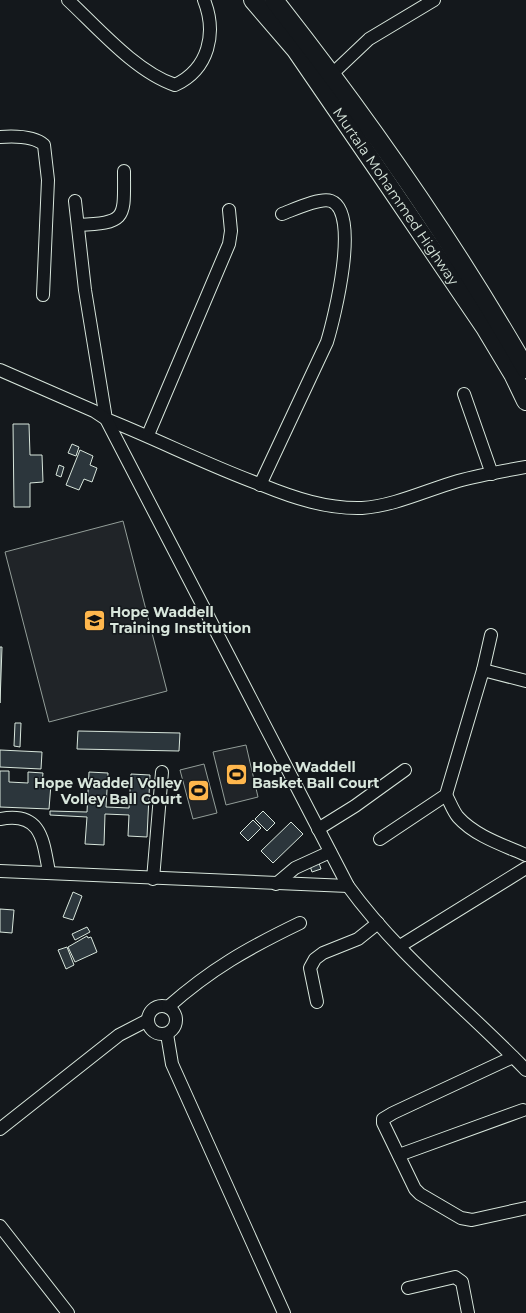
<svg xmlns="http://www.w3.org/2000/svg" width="526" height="1313" font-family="Montserrat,sans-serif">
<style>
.garden{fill:#202428;stroke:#939e99}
.building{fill:#2c363c;stroke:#d8e6dc}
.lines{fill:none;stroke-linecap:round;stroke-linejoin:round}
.minor-casing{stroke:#d8e6dc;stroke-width:14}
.highway-casing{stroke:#d8e6dc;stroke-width:20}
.minor{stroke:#14181c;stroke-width:12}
.highway{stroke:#14181c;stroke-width:18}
.labels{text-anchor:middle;stroke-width:3;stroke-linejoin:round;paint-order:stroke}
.street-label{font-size:14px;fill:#d8e6dc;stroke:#14181c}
.poi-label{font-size:14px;font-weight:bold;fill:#d8e6dc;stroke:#14181c;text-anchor:start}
</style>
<rect width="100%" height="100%" fill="#14181c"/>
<g class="garden">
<polygon points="123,521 167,691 49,722 5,552"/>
<polygon points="246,745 258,797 226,805 213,752"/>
<polygon points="204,764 217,813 193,819 180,770"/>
</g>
<g class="building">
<polygon points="13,424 29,424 30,455 42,455 43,482 30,483 30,507 14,507"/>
<polygon points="72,444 79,447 76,456 68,453"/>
<polygon points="80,450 93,456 90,465 97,468 92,482 84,479 79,490 66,485"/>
<polygon points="59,465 64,467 61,477 56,475"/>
<polygon points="0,647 2,647 0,703"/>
<polygon points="15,723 21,723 20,747 14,746"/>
<polygon points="78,731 180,733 179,751 77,749"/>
<polygon points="0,750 42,752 41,769 0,767"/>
<polygon points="0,771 9,771 9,782 28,783 28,772 43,773 42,783 51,784 49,809 0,807"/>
<polygon points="89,772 108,773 106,807 129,808 131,774 150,775 147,837 128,836 129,815 105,814 104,845 85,844 87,817 50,815 50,811 87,812"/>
<polygon points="263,811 275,823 267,831 255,819"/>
<polygon points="253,820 261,828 248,841 240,833"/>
<polygon points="291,822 303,834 273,863 261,851"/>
<polygon points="318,860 321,869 312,872 309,863"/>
<polygon points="73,892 82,896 73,920 63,917"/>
<polygon points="0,909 14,910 12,933 0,932"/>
<polygon points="87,927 90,932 75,940 72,934"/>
<polygon points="87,936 88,938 91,937 97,952 75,962 68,947"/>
<polygon points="67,947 74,965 66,969 58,950"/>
</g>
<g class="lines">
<defs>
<g id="minor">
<path d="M68,0C98,28 136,72 175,85C209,69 217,33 204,0"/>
<polyline points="331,75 369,39 434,0"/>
<path d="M0,137C14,136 34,136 44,145L48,180L43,295"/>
<path d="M75,201L85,290L106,419C159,440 209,466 262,485C294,498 327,509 362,508C394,506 427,490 458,481C480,475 503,471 526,467"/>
<path d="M78,225C128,223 124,218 124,171"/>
<path d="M0,370L94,411L106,419L348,886C398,955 467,1009 526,1070"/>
<polyline points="464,394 492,474"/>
<polyline points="148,435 229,244 231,231 229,210"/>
<path d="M260,485L327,342C334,319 361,212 331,201C320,197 293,210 282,214"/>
<polyline points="483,670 526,681"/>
<path d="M446,795C450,802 453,811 458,817C475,836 503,845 526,855"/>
<path d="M0,819C42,811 43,841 49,872"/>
<polyline points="318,829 355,806 405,770"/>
<polyline points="380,839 446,795 483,670 491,635"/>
<polyline points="0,871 348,886"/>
<polyline points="153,879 162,772"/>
<polyline points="276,884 295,868 330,852"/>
<polyline points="400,946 526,868"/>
<polyline points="317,1002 310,968 315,959 323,953 358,939 378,923"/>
<circle cx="162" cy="1020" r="14"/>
<path d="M168,1007C211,969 248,948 300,923"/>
<polyline points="167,1034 172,1064 284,1313"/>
<polyline points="513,1057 393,1113 383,1119 383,1123 415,1189 420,1194 461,1218 472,1220 526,1208"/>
<polyline points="0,1129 119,1035 148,1020"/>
<polyline points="399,1155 523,1110"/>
<polyline points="0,1226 68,1313"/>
<polyline points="408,1288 455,1277 462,1282 468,1313"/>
</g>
<g id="highway">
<path id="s1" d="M253,0L296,50L381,174L486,329L513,374L526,401"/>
<path d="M274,0C366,117 452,240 526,369"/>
</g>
</defs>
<use href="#minor" class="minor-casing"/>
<use href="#highway" class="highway-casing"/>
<use href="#minor" class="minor"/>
<use href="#highway" class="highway"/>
</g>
<defs>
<symbol id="university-square" viewBox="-11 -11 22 22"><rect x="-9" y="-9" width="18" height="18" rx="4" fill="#ffb74d" stroke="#14181c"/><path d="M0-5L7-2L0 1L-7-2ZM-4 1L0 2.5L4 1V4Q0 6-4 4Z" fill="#111"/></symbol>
<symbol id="stadium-square" viewBox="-11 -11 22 22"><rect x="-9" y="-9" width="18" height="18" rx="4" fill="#ffb74d" stroke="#14181c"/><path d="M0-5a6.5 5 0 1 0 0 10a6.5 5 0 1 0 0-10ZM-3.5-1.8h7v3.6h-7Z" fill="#111"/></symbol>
</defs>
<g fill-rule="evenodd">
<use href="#university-square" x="82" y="608" width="25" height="25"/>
<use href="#stadium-square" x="224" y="762" width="25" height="25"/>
<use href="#stadium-square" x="186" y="778" width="25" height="25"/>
</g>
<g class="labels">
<g class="street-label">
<text dy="5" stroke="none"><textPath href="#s1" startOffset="243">Murtala Mohammed Highway</textPath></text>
</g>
<g class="poi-label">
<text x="110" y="617">Hope Waddell<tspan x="110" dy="16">Training Institution</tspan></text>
<text x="252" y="772">Hope Waddell<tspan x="252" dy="16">Basket Ball Court</tspan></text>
<text x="182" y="788" text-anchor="end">Hope Waddel Volley<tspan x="182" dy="16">Volley Ball Court</tspan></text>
</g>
</g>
</svg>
